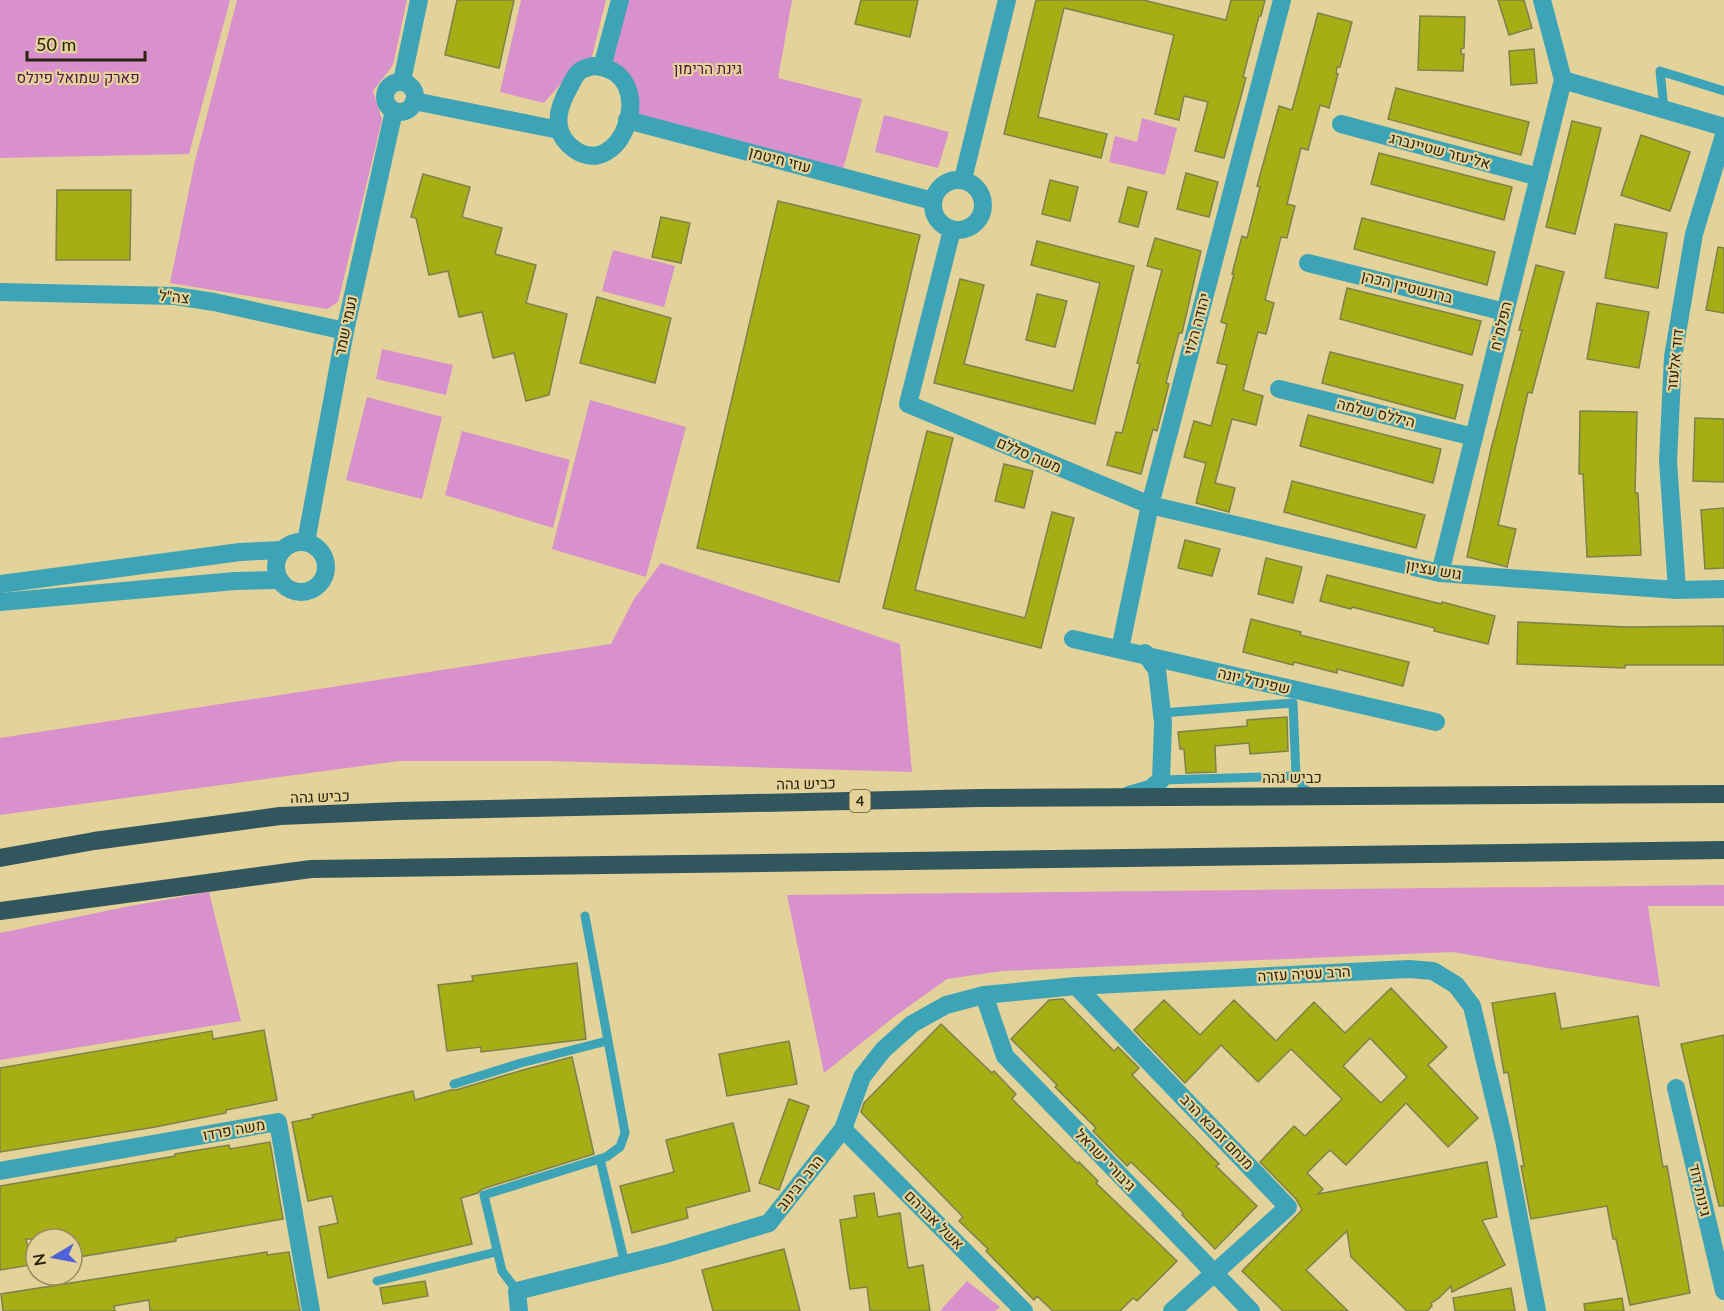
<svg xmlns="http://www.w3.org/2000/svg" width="1724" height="1311" font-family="Lato,Heebo,sans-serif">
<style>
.green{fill:#d891cc}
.building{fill:#a6ad15;stroke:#7d824b;stroke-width:1.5;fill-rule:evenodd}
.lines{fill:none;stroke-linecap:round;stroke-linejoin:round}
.lane{stroke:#3da4b8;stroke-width:9}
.street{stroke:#3da4b8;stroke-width:18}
.highway{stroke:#32565e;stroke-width:18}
.labels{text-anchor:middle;stroke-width:4.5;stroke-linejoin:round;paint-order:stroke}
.shield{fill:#e3d299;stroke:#625837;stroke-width:1.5}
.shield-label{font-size:14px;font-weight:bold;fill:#2a230d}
.park-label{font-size:15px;fill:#4f1348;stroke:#e3d299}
.street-label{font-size:15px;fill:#2a230d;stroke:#e3d299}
</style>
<rect width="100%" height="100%" fill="#e3d299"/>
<g class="green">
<polygon points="0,0 230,0 189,154 0,158"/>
<polygon points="237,0 407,0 393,65 373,91 382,120 338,302 327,309 170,283 195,161"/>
<polygon points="521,0 606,0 591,60 564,80 544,103 500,92"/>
<polygon points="620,0 792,0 778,78 862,99 841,177 627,120 629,91 609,71"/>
<polygon points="884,115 949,132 938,168 875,152"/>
<polygon points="1142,118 1177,128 1165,175 1109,162 1115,136 1137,142"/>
<polygon points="613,250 675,266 664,307 602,291"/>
<polygon points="382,349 453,365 446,395 376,379"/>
<polygon points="367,397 442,417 422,499 346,480"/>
<polygon points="590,400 686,427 646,577 552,549"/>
<polygon points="462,431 570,460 553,528 445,495"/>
<polygon points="661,563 900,644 912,772 550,761 399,761 0,815 0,738 611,644 634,599"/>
<polygon points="1724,885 1724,906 1648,906 1660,987 1452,952 1002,971 947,979 894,1017 824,1073 787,895"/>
<polygon points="209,892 241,1021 0,1060 0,933 125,907"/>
<polygon points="967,1281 1000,1307 995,1311 940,1311"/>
</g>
<g class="building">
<polygon points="457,0 514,0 499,68 445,55"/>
<polygon points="861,0 918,0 910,37 855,24"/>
<polygon points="1036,0 1143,0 1226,20 1231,0 1265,0 1261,16 1259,16 1243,77 1246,78 1224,158 1195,151 1208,102 1184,96 1179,120 1155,114 1174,35 1064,8 1038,117 1107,134 1101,158 1004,134"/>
<polygon points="1498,0 1524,0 1532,28 1509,35"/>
<polygon points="1318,13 1352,22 1340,67 1337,67 1336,73 1338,74 1329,108 1320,105 1308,150 1301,148 1287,204 1295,206 1287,238 1281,237 1265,300 1274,303 1266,334 1258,332 1243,390 1263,396 1256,425 1232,419 1215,483 1235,488 1229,512 1196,503 1206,463 1184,457 1194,421 1211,426 1227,365 1217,363 1227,324 1221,322 1234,274 1232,274 1242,236 1247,238 1260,187 1257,186 1279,106 1292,110"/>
<polygon points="1420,16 1465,17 1464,48 1461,49 1461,54 1464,54 1463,71 1418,70"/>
<polygon points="1534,49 1537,83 1511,85 1509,51"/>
<polygon points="1396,88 1529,122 1521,155 1388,119"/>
<polygon points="1572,121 1601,128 1575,234 1546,227"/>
<polygon points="1641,135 1690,152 1670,211 1621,195"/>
<polygon points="1379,153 1512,187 1504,220 1371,184"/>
<polygon points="1186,173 1218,182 1209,217 1177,209"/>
<polygon points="423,174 470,187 462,217 502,228 495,254 536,265 526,303 567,314 549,395 526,401 514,353 493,358 482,312 459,317 448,271 429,275 416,218 411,217"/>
<polygon points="1050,180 1078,187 1070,221 1042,214"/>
<polygon points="1128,187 1147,192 1138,227 1119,222"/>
<polygon points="57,190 131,190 130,260 56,260"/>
<polygon points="778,201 920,235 839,582 697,548"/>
<polygon points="661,217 690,223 681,263 652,257"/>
<polygon points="1362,218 1495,252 1487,285 1354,249"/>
<polygon points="1615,224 1667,233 1658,288 1605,278"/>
<polygon points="1155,238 1201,251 1182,333 1179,333 1166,383 1169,384 1157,431 1153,429 1141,474 1107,465 1116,432 1122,433 1140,364 1137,363 1162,270 1147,266"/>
<polygon points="1037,241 1134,266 1095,424 934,383 960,279 984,285 964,364 1073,391 1100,283 1031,265"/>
<polygon points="1718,247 1724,248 1724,313 1706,310"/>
<polygon points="1536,265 1564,272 1532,393 1528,392 1498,525 1516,529 1507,567 1504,566 1467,557 1491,449 1522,330 1519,330"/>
<polygon points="1347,288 1481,321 1472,355 1340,319"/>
<polygon points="1037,294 1067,301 1055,347 1026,340"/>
<polygon points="597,297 671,318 655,383 580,363"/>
<polygon points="1597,303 1649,312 1639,368 1587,359"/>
<polygon points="1330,352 1463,385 1455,419 1322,383"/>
<polygon points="1580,411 1637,412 1635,493 1638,493 1641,555 1587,557 1583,474 1579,474"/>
<polygon points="1308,415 1441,449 1433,483 1300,446"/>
<polygon points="1695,418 1724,419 1724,482 1693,481"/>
<polygon points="927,431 953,438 915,590 1025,618 1052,512 1074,518 1041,648 883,608"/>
<polygon points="1004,464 1033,471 1024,508 995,501"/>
<polygon points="1292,481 1425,515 1416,548 1284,512"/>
<polygon points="1724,508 1724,568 1705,569 1701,510"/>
<polygon points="1185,540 1220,549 1212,576 1178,568"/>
<polygon points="1266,558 1302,567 1293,603 1258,594"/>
<polygon points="1327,575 1441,604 1442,602 1495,616 1488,644 1434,631 1435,628 1352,607 1351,609 1320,601"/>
<polygon points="1251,619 1301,632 1300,635 1409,662 1403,686 1337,669 1337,673 1294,662 1293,665 1243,652"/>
<polygon points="1518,622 1626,627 1724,626 1724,665 1625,665 1625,668 1517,664"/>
<polygon points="1287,717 1288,751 1250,754 1249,743 1215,746 1216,772 1186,773 1184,749 1180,749 1178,732 1247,726 1247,720"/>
<polygon points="577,963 586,1039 481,1052 481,1047 447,1051 438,985 473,981 472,976"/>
<path d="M1391,988L1447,1047L1428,1065L1478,1118L1448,1147L1406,1103L1346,1165L1330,1150L1307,1173L1323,1189L1318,1194L1487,1162L1497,1217L1482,1220L1505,1265L1452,1292L1451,1286L1439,1298L1431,1303L1432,1306L1427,1311H1407L1351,1257L1347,1231L1306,1270L1348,1311H1283L1242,1271L1302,1210L1296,1199L1260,1162L1294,1126L1305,1136L1342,1099L1291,1049L1258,1082L1221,1045L1185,1083L1134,1030L1164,1000L1200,1035L1234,1000L1276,1041L1314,1002L1345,1033ZM1370,1038L1407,1077L1381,1103L1343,1066Z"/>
<polygon points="1555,993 1561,1029 1638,1016 1663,1167 1667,1166 1690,1293 1630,1305 1616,1239 1613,1239 1607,1206 1531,1219 1521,1166 1524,1166 1508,1072 1504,1073 1492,1003"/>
<polygon points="1063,999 1114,1051 1118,1047 1139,1068 1132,1075 1219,1164 1216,1166 1257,1206 1215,1249 1182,1215 1184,1214 1131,1162 1127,1166 1093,1131 1096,1128 1055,1087 1057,1085 1011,1039 1049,1000"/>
<polygon points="941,1024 992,1073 994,1071 1016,1094 1012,1099 1078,1164 1079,1162 1098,1181 1096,1183 1177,1261 1137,1301 1133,1298 1120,1311 1053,1311 1037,1296 1034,1300 986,1251 988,1249 959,1221 963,1217 861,1112 864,1103"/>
<polygon points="264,1030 277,1100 226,1110 226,1113 155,1127 0,1152 0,1068 212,1031 213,1039"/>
<polygon points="1724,1035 1724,1206 1719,1206 1681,1044"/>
<polygon points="789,1041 797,1084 727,1096 719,1054"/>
<polygon points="572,1057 594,1154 482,1189 478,1193 461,1198 472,1244 328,1278 319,1227 338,1223 332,1196 308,1201 292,1122 313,1118 312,1115 413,1091 415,1100 451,1090 456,1090 523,1070"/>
<polygon points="789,1099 809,1106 779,1190 759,1183"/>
<polygon points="733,1123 750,1191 686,1208 688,1218 632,1233 620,1186 674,1172 666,1140"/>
<polygon points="270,1142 283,1219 176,1238 176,1241 72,1258 72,1239 26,1239 31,1265 0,1270 0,1186 175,1156 175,1154 229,1145 230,1149"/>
<polygon points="874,1193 878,1217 900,1213 908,1268 923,1265 930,1311 870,1311 867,1287 850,1289 840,1220 857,1217 854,1196"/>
<polygon points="784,1249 800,1311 713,1311 702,1270"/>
<polygon points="267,1252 267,1255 289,1252 300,1311 150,1311 149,1300 114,1306 115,1311 3,1311 1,1294"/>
<polygon points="425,1281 428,1296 383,1304 380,1288"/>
<polygon points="1511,1288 1515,1311 1455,1311 1453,1298"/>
<polygon points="1622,1298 1624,1311 1585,1311 1584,1304"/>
</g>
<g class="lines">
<g class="lane">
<polyline points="1664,109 1660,71 1724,91"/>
<polyline points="1162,713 1293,703 1296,776"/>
<polyline points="1161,780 1296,776 1310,796"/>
<polyline points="454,1084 521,1063 607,1041"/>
<polyline points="600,1159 625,1264"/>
<polyline points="377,1281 496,1252"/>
<polyline points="517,1291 502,1271 484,1195 606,1157 620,1147 625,1133 585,916"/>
</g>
<g class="street">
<path d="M593,66C665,70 619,192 569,145C551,128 559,105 570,86C572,82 575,75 580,71C583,69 589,67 593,66Z"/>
<polyline points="602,67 620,0"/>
<polyline points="1563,80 1724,127"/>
<polyline points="402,81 419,0"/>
<circle cx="400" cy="97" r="15"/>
<polyline points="414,101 559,130"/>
<polyline points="627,120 933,201"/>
<polyline points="1341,124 1539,177"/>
<polyline points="963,179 1007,0"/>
<circle cx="958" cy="205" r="25"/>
<polyline points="952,230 908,404 1150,505 1440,573 1677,590 1724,589"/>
<polyline points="1308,263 1505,312"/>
<polyline points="0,292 175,296 214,302 345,331"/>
<polyline points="1279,389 1474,437"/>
<circle cx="301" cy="567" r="25"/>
<polyline points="306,542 345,331 394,111"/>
<polyline points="1440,573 1563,80 1542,0"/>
<polyline points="0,584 240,552 282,550"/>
<polyline points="1677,590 1668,461 1673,357 1694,234 1724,135"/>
<polyline points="0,602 235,581 280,580"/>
<polyline points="1073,639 1436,722"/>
<polyline points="1120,649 1150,505 1282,0"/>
<polyline points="1129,795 1150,789 1161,780 1163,723 1157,670 1145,653"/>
<polyline points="1076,986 1288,1207 1172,1311"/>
<polyline points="984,995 1005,1056 1251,1311"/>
<polyline points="1676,1088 1724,1291"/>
<polyline points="843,1129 1024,1311"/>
<polyline points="0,1171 278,1122 311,1311"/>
<polyline points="519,1311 517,1291 665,1254 769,1223 843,1129 862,1077 883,1050 912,1024 946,1005 984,995 1076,986 1409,969 1433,971 1456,985 1472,1006 1504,1140 1537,1311"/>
</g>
<g class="highway">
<polyline points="0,858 94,841 280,816 399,811 980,798 1724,794"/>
<polyline points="0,911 311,869 1724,850"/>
</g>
</g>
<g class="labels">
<rect class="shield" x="849.5" y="790" width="21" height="22" rx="4.5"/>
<g class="shield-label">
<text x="860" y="806">4</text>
</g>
<g class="park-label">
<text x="708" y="74">גינת הרימון</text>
<text x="78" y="83">פארק שמואל פינלס</text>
</g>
<g class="street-label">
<text transform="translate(1440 151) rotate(15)" y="5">אליעזר שטיינברג</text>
<text transform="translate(780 160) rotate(15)" y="5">עוזי חיטמן</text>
<text transform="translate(1407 287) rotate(14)" y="5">ברונשטיין הכהן</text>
<text transform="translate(174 297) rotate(6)" y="5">צה"ל</text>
<text transform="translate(1197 324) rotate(-75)" y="5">יהודה הלוי</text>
<text transform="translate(346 326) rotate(-78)" y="5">נעמי שמר</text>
<text transform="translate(1501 326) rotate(-76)" y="5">הפלמ"ח</text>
<text transform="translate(1675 360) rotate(-84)" y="5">דוד אלעזר</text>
<text transform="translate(1376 413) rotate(14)" y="5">היללס שלמה</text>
<text transform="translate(1029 455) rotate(23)" y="5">משה סללם</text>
<text transform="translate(1434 570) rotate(10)" y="5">גוש עציון</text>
<text transform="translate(1254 681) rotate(13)" y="5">שפינדל יונה</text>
<text x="1292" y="783">כביש גהה</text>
<text transform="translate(806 784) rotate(-1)" y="5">כביש גהה</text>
<text transform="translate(320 797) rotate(-2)" y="5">כביש גהה</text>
<text transform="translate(1304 974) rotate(-3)" y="5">הרב עטיה עזרה</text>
<text transform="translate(234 1130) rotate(-10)" y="5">משה פרדו</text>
<text transform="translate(1217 1132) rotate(46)" y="5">מנחם זמבא הרב</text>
<text transform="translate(1105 1160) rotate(46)" y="5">גיבורי ישראל</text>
<text transform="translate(800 1183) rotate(-52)" y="5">הרב רבינוב</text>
<text transform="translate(1700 1190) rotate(77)" y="5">גינות דוד</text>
<text transform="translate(934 1220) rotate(45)" y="5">אשל אברהם</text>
</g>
</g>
<g transform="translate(54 1257) rotate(260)"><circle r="28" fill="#e3d299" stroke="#998c61" stroke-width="1.5"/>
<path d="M0-4.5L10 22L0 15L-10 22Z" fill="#5161d7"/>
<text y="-9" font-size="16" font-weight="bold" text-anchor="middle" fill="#2a230d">N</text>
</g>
<path d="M27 51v9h118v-9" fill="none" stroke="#2a230d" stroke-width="3"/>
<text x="36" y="51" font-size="18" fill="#2a230d" stroke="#e3d299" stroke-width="4.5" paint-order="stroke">50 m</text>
</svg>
